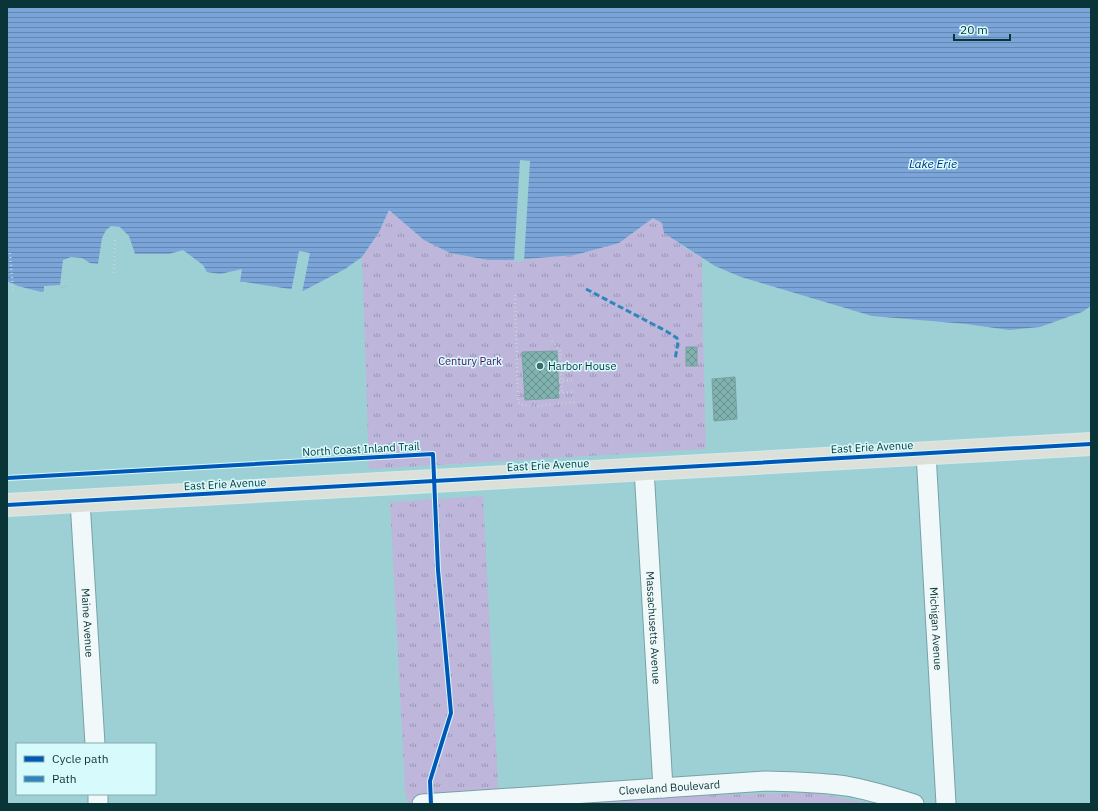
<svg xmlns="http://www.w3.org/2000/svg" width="1098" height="811" font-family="'IBM Plex Sans',sans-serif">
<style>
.park{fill:url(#park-tufts)}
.water{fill:url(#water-rules)}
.pier{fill:#9cd0d4}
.building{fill:url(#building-cross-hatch);stroke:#78a2a1}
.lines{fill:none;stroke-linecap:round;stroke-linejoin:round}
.street-casing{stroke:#78a2a6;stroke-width:21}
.primary-casing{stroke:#d2eaec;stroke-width:24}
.path{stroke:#c2d4d6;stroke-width:2.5;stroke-dasharray:1 3;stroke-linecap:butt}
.street{stroke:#f0f8f9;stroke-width:19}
.primary{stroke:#dde0d9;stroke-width:22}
.quiet{stroke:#2f86bc;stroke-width:3;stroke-dasharray:6 3;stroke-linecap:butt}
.cycleway-casing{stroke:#d7fbfd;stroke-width:6}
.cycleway{stroke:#0057b8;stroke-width:4}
.poi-dot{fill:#3c6b6f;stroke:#d7fbfd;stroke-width:1.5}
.labels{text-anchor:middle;stroke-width:3;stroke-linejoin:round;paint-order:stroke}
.park-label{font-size:11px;fill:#560b60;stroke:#d7fbfd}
.poi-label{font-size:11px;fill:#093538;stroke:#d7fbfd;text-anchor:start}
.street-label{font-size:11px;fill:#093538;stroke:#d7fbfd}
.water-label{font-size:12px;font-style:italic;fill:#062d7f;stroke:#d7fbfd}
</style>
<defs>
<pattern id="park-tufts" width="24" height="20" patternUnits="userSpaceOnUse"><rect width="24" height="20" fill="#beb7db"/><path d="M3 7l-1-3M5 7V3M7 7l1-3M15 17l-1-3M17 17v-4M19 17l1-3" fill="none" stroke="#9996b3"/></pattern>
<pattern id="water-rules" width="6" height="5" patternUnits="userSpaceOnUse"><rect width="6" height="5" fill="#7ba5d8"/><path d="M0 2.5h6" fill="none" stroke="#6387b0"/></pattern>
<pattern id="building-cross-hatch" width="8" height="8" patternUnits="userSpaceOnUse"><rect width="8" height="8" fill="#81b2b0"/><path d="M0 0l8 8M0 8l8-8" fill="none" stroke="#689290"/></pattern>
</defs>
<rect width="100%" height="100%" fill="#9cd0d4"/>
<g class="park">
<polygon points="389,210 424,240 450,253 488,260 512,260 575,255 619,243 653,218 662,223 683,247 702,258 703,338 706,449 369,469 362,257 379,232"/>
<polygon points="483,496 499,804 408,804 405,791 390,502"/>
<polygon points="814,793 874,804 559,804 717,795"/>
</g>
<polygon class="water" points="7,7 1091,7 1091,306 1082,312 1040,327 1009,330 966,324 872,316 741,277 715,266 664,233 662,223 653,218 619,243 575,255 512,260 488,260 450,253 424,240 389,210 379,232 362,257 345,269 303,291 245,282 206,281 179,269 69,271 68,286 41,292 7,291"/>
<g class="pier">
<polygon points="520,160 530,161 524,261 514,262"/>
<polygon points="111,226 120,227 129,236 135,254 169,254 183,250 203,265 207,272 220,274 242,269 240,282 238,284 206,283 178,271 124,275 70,273 69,288 68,288 67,286 60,288 60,290 44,293 44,286 60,285 63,260 71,257 82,258 90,263 98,264 102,238 106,230"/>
<polygon points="299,251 310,253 302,293 291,292"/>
<polygon points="7,281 18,286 41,292 7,293"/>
</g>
<g class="building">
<rect x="686" y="347" width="11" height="19"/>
<polygon points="557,351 559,398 525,400 522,352"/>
<polygon points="735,377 737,419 714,421 712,379"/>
</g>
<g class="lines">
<defs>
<g id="street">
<path id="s1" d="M926,453L946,804"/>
<path id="s2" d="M644,469L663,788"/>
<path id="s3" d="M80,501L95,744"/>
<polyline points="98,794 98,804"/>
<path id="s4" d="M422,804L766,781C793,782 819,782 846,786C869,790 892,797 914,804"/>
</g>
<polyline id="primary" points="7,505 1091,444"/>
</defs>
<use href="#street" class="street-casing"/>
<use href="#primary" class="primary-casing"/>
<g class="path">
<polyline points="10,253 13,291"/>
<polyline points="114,273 115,239"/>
<polyline points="515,295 518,402 521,405 536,406 576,402"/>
<polyline points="552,341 560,351 562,393"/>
<polyline points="559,381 575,380"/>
<polyline points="559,393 575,392"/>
</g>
<use href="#street" class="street"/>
<use href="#primary" class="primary"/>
<polyline class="quiet" points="586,289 666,331 677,338 678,342 675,360"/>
<defs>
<g id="cycleway">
<polyline points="7,478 433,454 438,570 451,713 430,781 431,804"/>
<polyline points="7,505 1091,444"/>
</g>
</defs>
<use href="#cycleway" class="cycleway-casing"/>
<use href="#cycleway" class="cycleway"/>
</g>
<circle class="poi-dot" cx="540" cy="366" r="4"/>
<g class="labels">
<g class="park-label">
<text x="470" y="365">Century Park</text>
</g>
<g class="poi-label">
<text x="548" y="370">Harbor House</text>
</g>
<g class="street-label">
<text transform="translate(872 447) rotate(-3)" y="4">East Erie Avenue</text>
<text transform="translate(361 449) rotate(-3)" y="4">North Coast Inland Trail</text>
<text transform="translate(548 465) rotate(-3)" y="4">East Erie Avenue</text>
<text transform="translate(225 484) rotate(-3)" y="4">East Erie Avenue</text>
<text dy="4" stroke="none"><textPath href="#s3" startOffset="122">Maine Avenue</textPath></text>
<text dy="4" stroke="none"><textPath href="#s2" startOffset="159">Massachusetts Avenue</textPath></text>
<text dy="4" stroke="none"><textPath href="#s1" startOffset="176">Michigan Avenue</textPath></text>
<text dy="4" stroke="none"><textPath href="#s4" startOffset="248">Cleveland Boulevard</textPath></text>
</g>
<g class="water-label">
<text x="933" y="168">Lake Erie</text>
</g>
</g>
<rect width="1098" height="811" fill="none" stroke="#093538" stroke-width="16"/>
<rect x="16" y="743" width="140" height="52" fill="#d7fbfd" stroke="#85acae"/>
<rect x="24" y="756" width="20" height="6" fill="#0057b8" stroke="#85acae"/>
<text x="52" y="763" font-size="12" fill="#093538">Cycle path</text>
<rect x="24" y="776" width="20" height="6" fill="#2f86bc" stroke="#85acae"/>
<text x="52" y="783" font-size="12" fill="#093538">Path</text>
<path d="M954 34v6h56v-6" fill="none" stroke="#093538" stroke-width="2"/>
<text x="960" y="34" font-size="12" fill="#093538" stroke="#d7fbfd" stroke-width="3" paint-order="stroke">20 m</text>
</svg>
